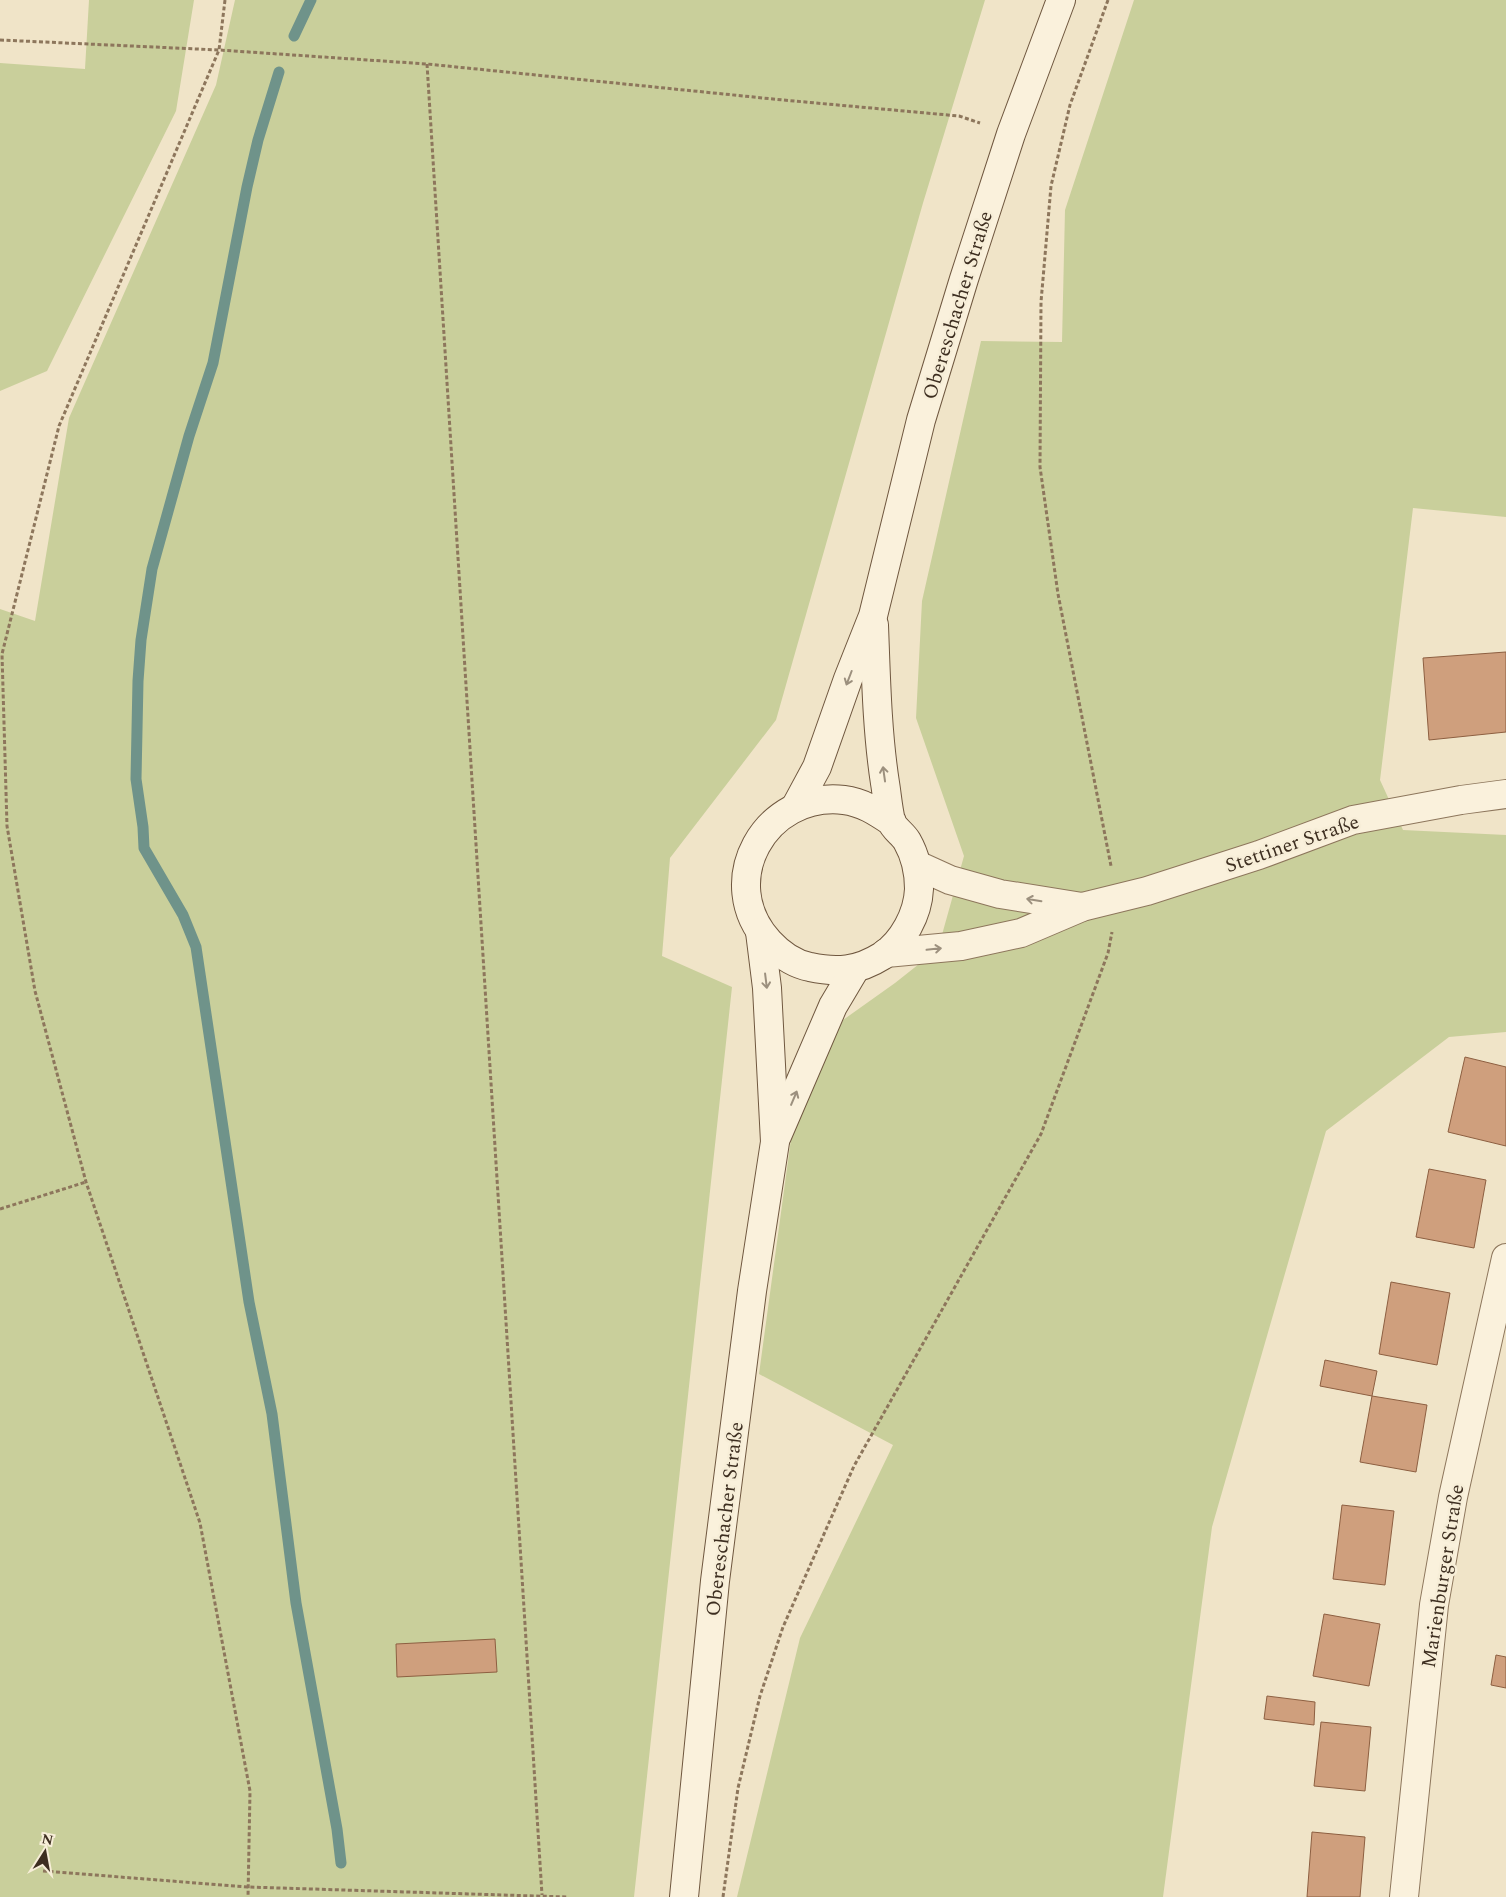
<svg xmlns="http://www.w3.org/2000/svg" width="1506" height="1897" font-family="Spectral,serif">
<style>
.green{fill:#c9cf9b}
.lines{fill:none;stroke-linecap:round;stroke-linejoin:round}
.stream{stroke:#6f938a;stroke-width:11}
.building{fill:#cf9f7d;stroke:#8d5f41}
.street-casing{stroke:#8d765c;stroke-width:30}
.secondary-casing{stroke:#6f573f;stroke-width:30}
.path{stroke:#8d765c;stroke-width:3;stroke-dasharray:4 2.5;stroke-linecap:butt}
.street{stroke:#faf1dc;stroke-width:28}
.secondary{stroke:#faf1dc;stroke-width:28}
.oneway{stroke:#9c907e}
.labels{text-anchor:middle;stroke-width:5;stroke-linejoin:round;paint-order:stroke}
.street-label{font-size:20px;fill:#3d2e20;stroke:#f7eed8}
</style>
<rect width="100%" height="100%" fill="#f0e4c8"/>
<g class="green">
<polygon points="89,0 194,0 176,111 47,371 0,391 0,63 85,69"/>
<polygon points="235,0 985,0 923,203 776,720 670,858 662,956 732,987 634,1897 0,1897 0,609 35,621 69,418 216,85"/>
<polygon points="1134,0 1506,0 1506,517 1413,508 1380,780 1403,830 1506,835 1506,1032 1449,1037 1326,1131 1212,1527 1163,1897 737,1897 800,1638 893,1445 759,1374 794,1117 843,1020 895,983 938,949 964,856 916,718 922,601 981,341 1062,342 1065,210"/>
</g>
<g class="lines">
<g class="stream">
<polyline points="294,36 311,0"/>
<polyline points="279,72 258,140 247,187 213,363 189,436 152,569 141,640 138,681 136,779 143,827 144,848 183,915 196,947 249,1302 272,1414 296,1603 337,1829 341,1863"/>
</g>
</g>
<g class="building">
<polygon points="1506,652 1506,732 1429,740 1423,658"/>
<polygon points="1465,1057 1506,1067 1506,1146 1448,1132"/>
<polygon points="1429,1169 1486,1180 1474,1248 1416,1237"/>
<polygon points="1391,1282 1450,1293 1437,1365 1379,1354"/>
<polygon points="1325,1360 1377,1371 1372,1396 1320,1386"/>
<polygon points="1372,1396 1427,1405 1416,1472 1360,1462"/>
<polygon points="1342,1505 1394,1511 1385,1585 1333,1579"/>
<polygon points="1324,1614 1380,1624 1369,1686 1313,1676"/>
<polygon points="495,1639 497,1672 397,1677 396,1644"/>
<polygon points="1496,1655 1506,1657 1506,1688 1491,1685"/>
<polygon points="1267,1696 1315,1702 1314,1725 1264,1719"/>
<polygon points="1321,1722 1371,1727 1365,1791 1314,1786"/>
<polygon points="1312,1832 1365,1837 1360,1897 1307,1897"/>
</g>
<g class="lines">
<defs>
<g id="street">
<polyline points="917,865 950,880 1000,894 1082,907"/>
<polyline points="886,953 961,946 1021,933 1082,907 1147,891 1259,855 1353,820 1461,800 1506,794"/>
<polyline points="1404,1897 1434,1605 1453,1497 1506,1258"/>
</g>
<g id="secondary">
<path d="M874,625C876,678 877,731 885,783C887,795 888,809 891,821C894,829 903,834 907,841C915,855 919,873 919,889C918,914 903,942 882,956C858,971 837,973 810,967C794,964 780,954 769,942C714,882 765,791 844,800C862,802 877,812 892,822"/>
<polyline points="796,806 817,767 848,679 873,616 921,420 964,279 1011,134 1061,0"/>
<polyline points="777,1136 833,1006 855,969"/>
<polyline points="684,1897 715,1581 752,1291 775,1142 767,988 760,932"/>
</g>
</defs>
<use href="#street" class="street-casing"/>
<use href="#secondary" class="secondary-casing"/>
<g class="path">
<polyline points="225,0 219,50 59,426 2,654 7,826 35,991 86,1182 200,1523 250,1791 248,1897"/>
<polyline points="1108,0 1070,105 1051,186 1041,302 1040,467 1058,594 1111,866"/>
<polyline points="0,40 219,50 427,64 783,100 959,116 980,123"/>
<polyline points="427,64 542,1895"/>
<polyline points="0,1209 86,1182"/>
<polyline points="43,1871 248,1887 567,1897"/>
<polyline points="723,1897 738,1788 760,1696 783,1627 854,1466 1041,1134 1108,953 1112,932"/>
</g>
<use href="#street" class="street"/>
<use href="#secondary" class="secondary"/>
</g>
<defs><path id="oneway-shaft" d="M-6 0H5M1.5-3L5.5 0L1.5 3" fill="none" stroke-width="1.6" stroke-linecap="round" stroke-linejoin="round" transform="scale(1.25)"/></defs>
<g class="oneway">
<use href="#oneway-shaft" transform="translate(849 678) rotate(111)"/>
<use href="#oneway-shaft" transform="translate(884 774) rotate(-98)"/>
<use href="#oneway-shaft" transform="translate(1034 900) rotate(-171)"/>
<use href="#oneway-shaft" transform="translate(934 949) rotate(-6)"/>
<use href="#oneway-shaft" transform="translate(766 981) rotate(83)"/>
<use href="#oneway-shaft" transform="translate(794 1098) rotate(-67)"/>
</g>
<g class="labels">
<g class="street-label">
<text transform="translate(957 305) rotate(-73)" y="7">Obereschacher Straße</text>
<text transform="translate(1292 843) rotate(-19)" y="7">Stettiner Straße</text>
<text transform="translate(724 1519) rotate(-83)" y="7">Obereschacher Straße</text>
<text transform="translate(1442 1576) rotate(-81)" y="7">Marienburger Straße</text>
</g>
</g>
<g transform="translate(45 1852) rotate(11)" stroke="#f7eed8" stroke-width="4" paint-order="stroke">
<path d="M0-4L9 19L0 12L-9 19Z" fill="#3d2e20"/>
<text y="-8" font-size="14" font-weight="bold" text-anchor="middle" fill="#3d2e20">N</text>
</g>
</svg>
